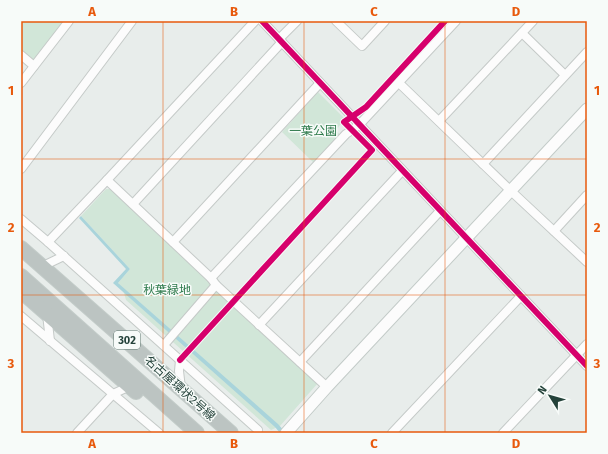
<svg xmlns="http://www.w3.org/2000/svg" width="608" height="454" font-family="'Fira Sans','Noto Sans JP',sans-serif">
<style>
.green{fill:#d1e6d8}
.water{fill:#a9d4db}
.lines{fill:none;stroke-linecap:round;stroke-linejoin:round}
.street-casing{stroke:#c5cac8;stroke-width:10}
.secondary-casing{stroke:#c3cbc8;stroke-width:13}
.highway-casing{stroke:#c3ccc9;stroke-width:16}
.street{stroke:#fcfcfc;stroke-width:8}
.secondary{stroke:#fcfcfc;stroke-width:11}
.highway{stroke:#bcc4c2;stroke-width:14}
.cycleway-casing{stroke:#f7fbf9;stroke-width:8}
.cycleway{stroke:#d6006c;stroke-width:6}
.grid{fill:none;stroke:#e8590c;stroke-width:1;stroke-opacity:0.55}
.labels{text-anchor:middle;stroke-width:3;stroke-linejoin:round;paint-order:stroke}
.shield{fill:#f7fbf9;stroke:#637a73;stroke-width:1}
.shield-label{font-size:11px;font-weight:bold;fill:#24423a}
.park-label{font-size:12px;fill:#2d7a4b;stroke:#f7fbf9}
.street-label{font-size:12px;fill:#24423a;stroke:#f7fbf9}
.neatline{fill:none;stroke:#e8590c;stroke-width:1.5}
.grid-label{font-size:13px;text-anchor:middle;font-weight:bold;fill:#e8590c}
</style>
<rect width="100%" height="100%" fill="#e8edeb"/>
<g class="green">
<polygon points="21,21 64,21 35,59 32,59 21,51"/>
<polygon points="318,92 345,119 336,130 340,135 314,163 282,132"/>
<polygon points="106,189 112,189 208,281 218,293 318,383 280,426 271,430 126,300 124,293 118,283 130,269 81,216"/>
</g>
<polygon class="water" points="81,216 130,269 118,283 278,424 286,433 280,433 275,427 113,283 126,269 79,218"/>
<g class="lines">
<defs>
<g id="street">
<polyline points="262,21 587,366"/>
<polyline points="336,21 362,46 385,21"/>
<polyline points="522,33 565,75"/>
<polyline points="279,39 297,21"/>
<polyline points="21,55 34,66"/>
<polyline points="21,83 69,21"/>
<polyline points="399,83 511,191 587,262"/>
<polyline points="439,121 533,21"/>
<polyline points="483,164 587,52"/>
<polyline points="21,169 132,21"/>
<polyline points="107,180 211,278 216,285 327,387"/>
<polyline points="133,204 282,42"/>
<polyline points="21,219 48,242 258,430"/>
<polyline points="554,231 587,195"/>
<polyline points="48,242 107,180 255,21"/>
<polyline points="173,242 320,83"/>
<polyline points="43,266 64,256"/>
<polyline points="211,278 346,134 359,125 456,21"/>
<polyline points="47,314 50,341"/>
<polyline points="21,316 159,433"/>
<polyline points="259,325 402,171"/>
<polyline points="164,345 216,285"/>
<polyline points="180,360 179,371 181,388"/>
<polyline points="300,362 440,211"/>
<polyline points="77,433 113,394 130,386"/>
<polyline points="392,433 521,296"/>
<polyline points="503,433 587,344"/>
</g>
<polyline id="secondary" points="286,433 327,387 587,109"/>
<g id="highway">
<polyline points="21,248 231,433"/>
<polyline points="21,276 197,433"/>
<polyline points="21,291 136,392"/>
</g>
</defs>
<use href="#street" class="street-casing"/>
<use href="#secondary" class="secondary-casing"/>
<use href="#highway" class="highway-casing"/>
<use href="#street" class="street"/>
<use href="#secondary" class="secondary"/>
<use href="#highway" class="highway"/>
<defs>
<g id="cycleway">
<polyline points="262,21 587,366"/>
<polyline points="180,360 372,150 344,122 366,107 445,21"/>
</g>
</defs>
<use href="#cycleway" class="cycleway-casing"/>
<use href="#cycleway" class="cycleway"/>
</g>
<path class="grid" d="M163,21V433M304,21V433M445,21V433M21,159H587M21,295H587"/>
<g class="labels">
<rect class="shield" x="114" y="331" width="26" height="18" rx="3"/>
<g class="shield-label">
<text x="127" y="344">302</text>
</g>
<g class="park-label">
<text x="313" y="135">一葉公園</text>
<text x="167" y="294">秋葉緑地</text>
</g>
<g class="street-label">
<text transform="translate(180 388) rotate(42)" y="4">名古屋環状2号線</text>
</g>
</g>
<rect width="608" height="454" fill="none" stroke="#f7fbf9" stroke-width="44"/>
<g transform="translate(550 396) rotate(307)" stroke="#f7fbf9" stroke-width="3" paint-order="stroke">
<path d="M0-3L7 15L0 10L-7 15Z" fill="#24423a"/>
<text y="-6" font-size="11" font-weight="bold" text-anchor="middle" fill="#24423a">N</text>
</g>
<rect x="22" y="22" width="564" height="410" class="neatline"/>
<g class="grid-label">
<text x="92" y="16">A</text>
<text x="234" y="16">B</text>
<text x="374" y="16">C</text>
<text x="516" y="16">D</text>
<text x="11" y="95">1</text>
<text x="597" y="95">1</text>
<text x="11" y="232">2</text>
<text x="597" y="232">2</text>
<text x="11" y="368">3</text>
<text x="597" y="368">3</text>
<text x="92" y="448">A</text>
<text x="234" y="448">B</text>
<text x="374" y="448">C</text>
<text x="516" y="448">D</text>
</g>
</svg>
